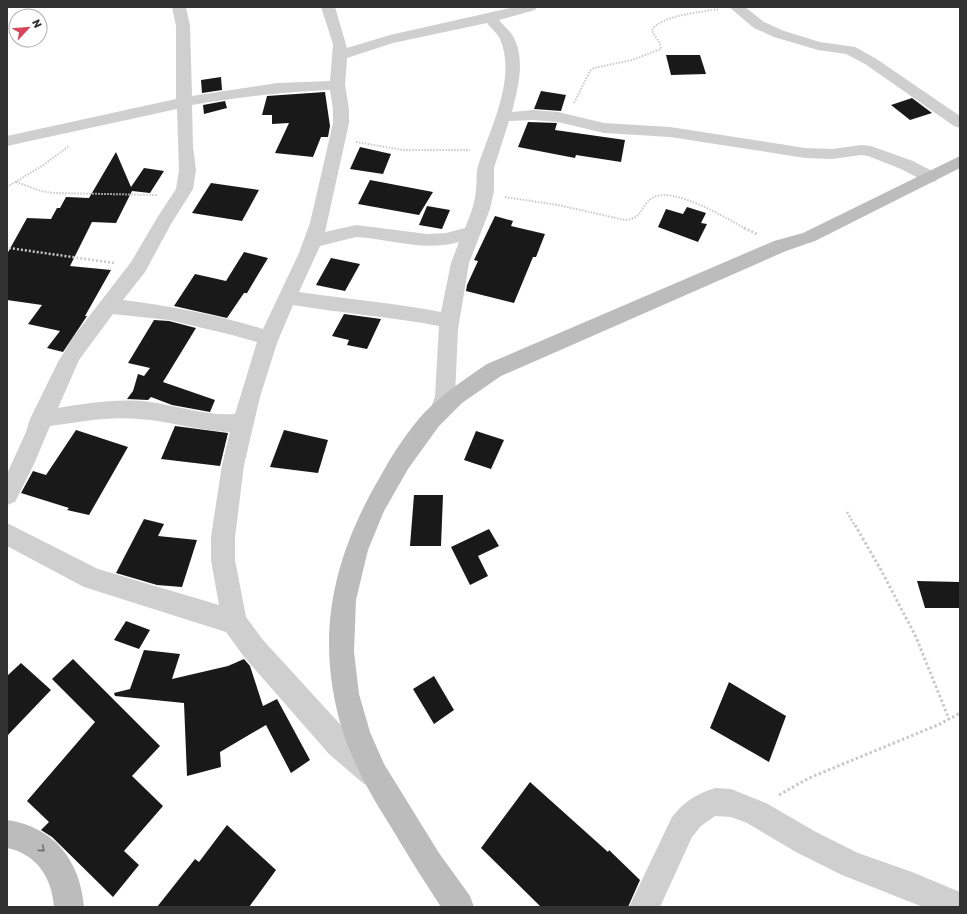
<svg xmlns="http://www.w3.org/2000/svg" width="967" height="914" font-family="Rubik,sans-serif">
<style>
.building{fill:#191919}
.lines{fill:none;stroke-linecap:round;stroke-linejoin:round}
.path-far2{stroke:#c9c9c9;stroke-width:2;stroke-dasharray:1.5 1.5;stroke-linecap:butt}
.path-far1{stroke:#c9c9c9;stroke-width:2.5;stroke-dasharray:2 2;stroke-linecap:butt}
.path{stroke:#c9c9c9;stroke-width:3;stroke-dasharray:2.5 2.5;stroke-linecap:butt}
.minor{fill:#cfcfcf;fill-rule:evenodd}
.secondary{fill:#bcbcbc;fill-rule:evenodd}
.oneway{stroke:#707070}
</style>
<rect width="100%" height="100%" fill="#fff"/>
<g class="building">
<polygon points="666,55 700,55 706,74 671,75"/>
<polygon points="221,77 222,90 202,93 201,80"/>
<polygon points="541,91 566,95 561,111 534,109"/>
<polygon points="325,92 330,126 328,137 321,137 313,157 275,153 289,123 272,124 272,115 262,115 267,96"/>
<polygon points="912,98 932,113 910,120 891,105"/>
<polygon points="225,101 227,108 204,114 203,105"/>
<polygon points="528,122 557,123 555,130 625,140 621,162 576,155 575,158 518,147"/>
<polygon points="360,147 391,154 383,174 350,169"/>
<polygon points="116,152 131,187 144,168 164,171 150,193 132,191 116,223 92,222 70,266 111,270 85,316 87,316 63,352 47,348 60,331 28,324 42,305 7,300 7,254 27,218 51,219 57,208 60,208 66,197 89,198"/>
<polygon points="370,180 433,192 419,215 358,204"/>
<polygon points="211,183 259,190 242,221 192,213"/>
<polygon points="427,206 450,210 442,229 419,225"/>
<polygon points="687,207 706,213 701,223 707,224 698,242 658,227 666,209 683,214"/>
<polygon points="495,216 513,221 511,226 545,234 536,257 533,257 514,303 466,291 467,285 478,261 474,260"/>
<polygon points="244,252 268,258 247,293 244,293 227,318 174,306 195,274 226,281"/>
<polygon points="331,258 360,264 345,291 316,285"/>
<polygon points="344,314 381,319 367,349 347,345 349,340 332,336"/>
<polygon points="154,320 169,321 196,328 163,382 215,400 210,412 172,405 151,397 148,400 127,399 133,391 138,374 144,376 150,368 128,363"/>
<polygon points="175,426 228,433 220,466 161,459"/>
<polygon points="76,430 128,447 89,515 67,510 69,508 21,493 33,471 46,475"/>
<polygon points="284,430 328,440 318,473 270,467"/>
<polygon points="476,431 504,440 491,469 464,460"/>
<polygon points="414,495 443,495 441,546 410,546"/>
<polygon points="144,519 164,524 158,536 197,540 182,587 157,585 116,573"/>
<polygon points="489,529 499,546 478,556 488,576 470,585 451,547"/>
<polygon points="917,581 960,582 960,608 925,608"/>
<polygon points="126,621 150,630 139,649 114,640"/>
<polygon points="144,650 180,654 172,679 228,666 244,659 250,666 263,706 277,699 310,760 291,773 266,725 220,752 221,767 187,776 184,703 115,696 114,693 130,689"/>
<polygon points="73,659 160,746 132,776 163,806 124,851 139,865 113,897 52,837 41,830 49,822 27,801 95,722 52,679"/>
<polygon points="21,663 51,690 7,736 7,676"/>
<polygon points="434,676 454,710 434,724 413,689"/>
<polygon points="729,682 786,716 769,762 710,728"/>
<polygon points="530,782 608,852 609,850 640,880 628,907 541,907 481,848"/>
<polygon points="227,825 276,870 249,907 157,907 195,859 199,862"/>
</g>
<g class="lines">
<g class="path-far2">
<path d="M574,103L590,71L594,68L632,60L661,49C661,41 654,37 652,30C661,15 703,12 719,9"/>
<polyline points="356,142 404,150 470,150"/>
<polyline points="16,182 41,191 53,193 158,195"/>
<polyline points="7,187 42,166 69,146"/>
<path d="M505,197L558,205L625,220C643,219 640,206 652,198C672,185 728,219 746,229"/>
</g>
<g class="path-far1">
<polyline points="744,228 757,234"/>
<polyline points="9,248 114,263"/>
<polyline points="847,512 855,526"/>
</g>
<g class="path">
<polyline points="855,525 881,570 916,637 949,719"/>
<polyline points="779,795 809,778 940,724 960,713"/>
</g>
<g class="minor">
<path d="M172,7H186L190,26L192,96L277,83L330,81L333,44L321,7H335L347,48L390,35L515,7H537L535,10L499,20C503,25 509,30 513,36C526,60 518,87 512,112L533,110L558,112L604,123L670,127L805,148L832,149L861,145L871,146L913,161L936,173L938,177L936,181L930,183L924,181L901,169L868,156L861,155L832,159L805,158L670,137L604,133L558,122L533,120L509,121L494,168V191L490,209L469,263L458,329L455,396L448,417L441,420L434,417L430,411L435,396L439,326C391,317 341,313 293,305L277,343L260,397L244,465L235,537V560L246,617L263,640L349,734L384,764L388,774L384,784L374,788L364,784L329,754L245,658L226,632L84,587L7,546V523L98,569L219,605L211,560V537L222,465L230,432C199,431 170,421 139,419C109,416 79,422 50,426L34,464L15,502L7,505V474L26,432L30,419L58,362L74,336L131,262L157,218L176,189L179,170L177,109L7,146V136L176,99V26ZM487,23C491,28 497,33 500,39C517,78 490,129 478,166C476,173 477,182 476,190C475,203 470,216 465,228L446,233L427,234L356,225L325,232L349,123V109L345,85L347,58L393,43ZM330,90L333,109V123L310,223L299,253L263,329C217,315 171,306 123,300L145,272L171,224L193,189L196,170L193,147L192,105C238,97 283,92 330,90ZM356,237C392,239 422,252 459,242L451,263L441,312C394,303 346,299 299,292L320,246ZM113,314L169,320L232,335L257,342L235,414C206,416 178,406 150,402C119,398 88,403 58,408L79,360Z"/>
<polygon points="729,7 745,7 764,22 784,31 820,42 855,47 875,58 960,116 960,128 954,126 865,64 846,54 818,50 774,37 754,28"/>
<path d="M715,788L731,789L766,803L816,832L858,853L912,872L960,892V907H923L842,875L796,852L747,823L731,817L715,816L701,826L692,837L660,907H629L672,817C686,800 695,795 715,788Z"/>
</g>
<g class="secondary">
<path d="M960,156V168L815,241L786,251L501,376L462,403L439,426L408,469L384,511L368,550L356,600L354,652L359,694L370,732L384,764L439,853L470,896L474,907H441C424,881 407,854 391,827C372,797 354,766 343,732C314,639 332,559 380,477C392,455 408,430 425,412C444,393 465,379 487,364L774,241L803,233Z"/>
<path d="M7,820C54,827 80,860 84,907H54C52,878 37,854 7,848Z"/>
</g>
</g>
<defs><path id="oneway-chevron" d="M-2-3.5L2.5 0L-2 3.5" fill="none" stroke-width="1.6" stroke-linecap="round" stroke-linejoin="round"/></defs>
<use class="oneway" href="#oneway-chevron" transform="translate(42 849) rotate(41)"/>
<rect width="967" height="914" fill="none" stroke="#323232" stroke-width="16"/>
<g transform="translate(28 28) rotate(64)"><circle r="19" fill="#ffffff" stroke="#adadad"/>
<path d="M0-3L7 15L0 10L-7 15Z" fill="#d84559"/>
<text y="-6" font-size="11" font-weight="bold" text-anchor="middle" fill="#323232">N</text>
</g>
</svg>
